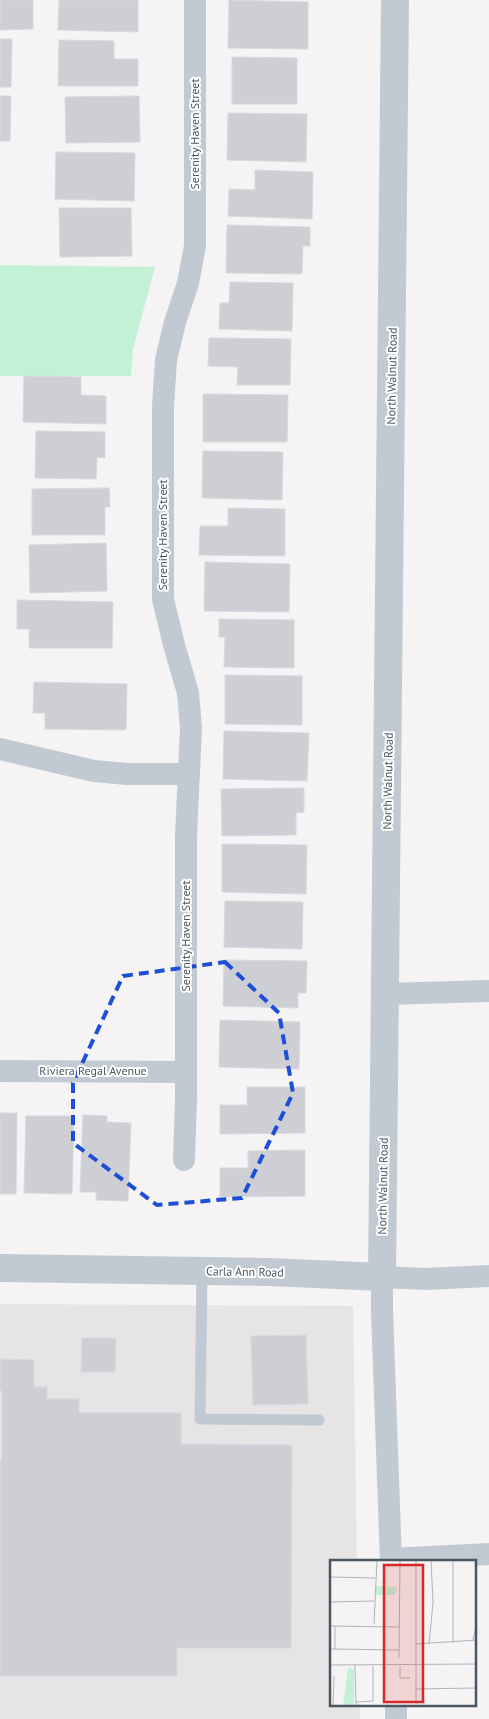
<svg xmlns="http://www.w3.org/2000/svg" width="489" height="1719" font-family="'PT Sans',sans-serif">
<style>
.education{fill:#e6e4e5}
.green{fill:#c3f1d5}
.building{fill:#cdcfd5;stroke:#d7d9de}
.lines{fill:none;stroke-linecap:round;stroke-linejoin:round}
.service{stroke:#c1cad2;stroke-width:11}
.minor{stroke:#c1cad2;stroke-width:22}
.tertiary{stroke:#c1cad2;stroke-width:28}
.marked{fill:none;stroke:#1d4ed8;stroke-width:4;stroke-dasharray:10 6;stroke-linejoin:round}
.labels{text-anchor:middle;stroke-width:4;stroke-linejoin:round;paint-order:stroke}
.street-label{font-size:12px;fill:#4a5661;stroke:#fff}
.inset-road{fill:none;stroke:#b1b4b9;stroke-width:1}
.view{fill:#d62828;fill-opacity:0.15;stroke:#d62828;stroke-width:2.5}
.inset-edge{fill:none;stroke:#4a5661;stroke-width:2.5}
</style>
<rect width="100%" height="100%" fill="#f5f3f3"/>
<polygon class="education" points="0,1304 353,1306 357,1561 332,1562 332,1705 360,1705 360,1719 0,1719"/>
<polygon class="green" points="0,265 155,267 133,349 131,376 0,376"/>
<g class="building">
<polygon points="0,0 33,0 33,29 0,30"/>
<polygon points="59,0 138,0 138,32 58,30"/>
<polygon points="229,0 308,2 308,49 228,48"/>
<polygon points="0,39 12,39 11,87 0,87"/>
<polygon points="59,40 114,41 114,59 138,59 138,86 58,86"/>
<polygon points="232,57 297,58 297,104 232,104"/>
<polygon points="0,96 11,96 10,141 0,141"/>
<polygon points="139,96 140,142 66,143 65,97"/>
<polygon points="228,113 307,114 306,162 227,160"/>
<polygon points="56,152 135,153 134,201 55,199"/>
<polygon points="255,170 313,172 312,219 228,216 229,189 255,190"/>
<polygon points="59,208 131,208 132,256 60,257"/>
<polygon points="227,225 310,227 310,246 303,246 302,274 226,273"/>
<polygon points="230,282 293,283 292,331 219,329 220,303 229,303"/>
<polygon points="209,338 291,339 290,385 237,385 238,367 208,366"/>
<polygon points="24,376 81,377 81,395 106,396 106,424 23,422"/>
<polygon points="203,394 288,395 287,442 203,442"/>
<polygon points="36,431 105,432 105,458 97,457 96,479 35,478"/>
<polygon points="203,451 283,452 282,500 202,498"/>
<polygon points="109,488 110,507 105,507 105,535 32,535 32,489"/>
<polygon points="228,508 285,509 285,556 199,555 200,526 228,526"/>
<polygon points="106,543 107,591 30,593 29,545"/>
<polygon points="205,562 290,564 289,612 204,611"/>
<polygon points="17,600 113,602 112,648 29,648 29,629 17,629"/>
<polygon points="219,619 294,620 294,668 224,667 225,637 219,637"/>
<polygon points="225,675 302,676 302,725 225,724"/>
<polygon points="34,682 127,684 126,730 45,729 45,713 33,713"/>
<polygon points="224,731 309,733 307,781 223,779"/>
<polygon points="304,788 304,812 296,813 296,835 222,836 221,789"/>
<polygon points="222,844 307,845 306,894 222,892"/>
<polygon points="225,901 303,902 302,949 224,947"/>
<polygon points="224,960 307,961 306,993 298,993 298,1008 223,1006"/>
<polygon points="220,1020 300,1022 299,1069 219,1067"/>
<polygon points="247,1087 305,1087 305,1133 220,1134 220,1105 247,1105"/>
<polygon points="0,1113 17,1113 16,1194 0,1194"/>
<polygon points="83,1115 107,1116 107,1122 131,1123 128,1201 96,1200 96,1192 80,1192"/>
<polygon points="26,1116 74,1116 72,1194 24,1193"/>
<polygon points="305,1150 305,1196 220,1197 220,1168 248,1168 248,1151"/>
<polygon points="306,1335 308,1404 253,1405 251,1336"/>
<polygon points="82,1338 116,1338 115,1372 81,1372"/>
<polygon points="0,1359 34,1360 34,1387 47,1387 47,1399 79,1399 79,1413 181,1413 181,1444 292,1445 291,1648 177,1648 177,1676 0,1676 0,1460 2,1460 2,1391 0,1391"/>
</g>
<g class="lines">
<polyline class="service" points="202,1271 200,1419 319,1420"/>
<g class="minor">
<polyline points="0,749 94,771 127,774 189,774"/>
<polyline points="385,994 489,991"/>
<polyline points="0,1071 186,1072"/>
<polyline points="184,1160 186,1100 186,836 191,728 188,693 174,645 163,599 163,406 166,360 175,322 188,283 195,246 195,0"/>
<polyline points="391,1559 489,1554"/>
<polyline points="391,1562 382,1311 382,1277 426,1279 489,1276"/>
<polyline points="396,1705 396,1719"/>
</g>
<polyline class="tertiary" points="0,1268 270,1272 382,1277 395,0"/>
</g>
<path class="marked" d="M225,962L279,1013L293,1093L242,1198L157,1205L73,1143V1083L123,976Z"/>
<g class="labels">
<g class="street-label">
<text transform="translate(195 134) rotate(-90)" y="4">Serenity Haven Street</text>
<text transform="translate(392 376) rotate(-89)" y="4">North Walnut Road</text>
<text transform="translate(163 535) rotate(-90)" y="4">Serenity Haven Street</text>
<text transform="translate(388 781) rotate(-89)" y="4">North Walnut Road</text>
<text transform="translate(186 936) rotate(-90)" y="4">Serenity Haven Street</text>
<text x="93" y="1075">Riviera Regal Avenue</text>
<text transform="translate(383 1186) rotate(-89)" y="4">North Walnut Road</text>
<text transform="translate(245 1272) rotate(1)" y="4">Carla Ann Road</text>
</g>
</g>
<g transform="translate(330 1560)">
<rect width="146" height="146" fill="#f5f3f3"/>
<path d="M45,26L67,27L65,35H45ZM18,108L24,109V146H13Z" fill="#c3f1d5"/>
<path class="inset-road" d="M86,0V146M145,0L147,26M0,17L45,18M0,42L44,41M44,64L47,0M0,66L69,67M143,80L147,62M123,83V0M85,84L147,80M99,84L103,43L101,0M1,89L69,90M5,89V66M69,97L70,0M0,105L147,104M25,105L26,146M70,106V118H80M85,129L147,128M26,142L43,141V106M3,146L4,116"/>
<path class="view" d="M54,5H93V142H54Z"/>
<rect width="146" height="146" class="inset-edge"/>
</g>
</svg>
